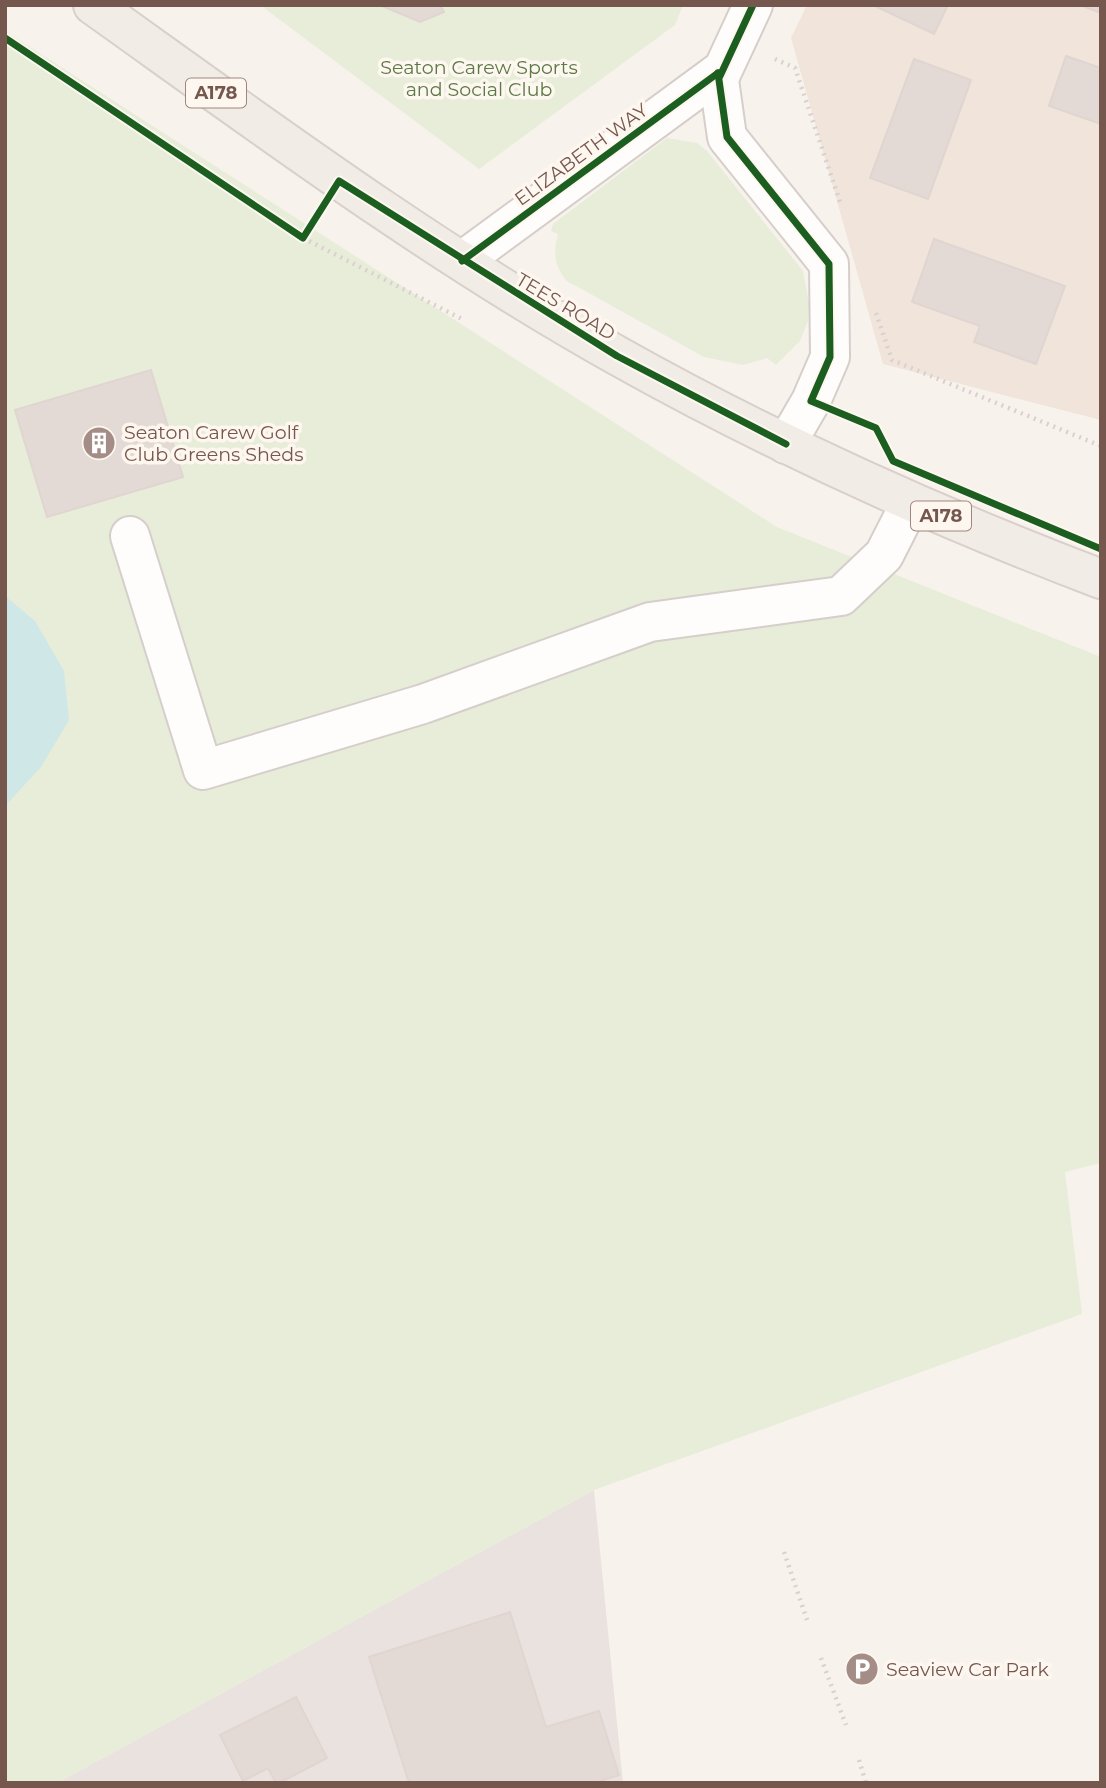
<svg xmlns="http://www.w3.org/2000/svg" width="1106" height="1788" font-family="Montserrat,sans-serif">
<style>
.residential{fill:#f0e4db}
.industrial{fill:#eae2de}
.green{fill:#e7edd9}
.water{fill:#cfe8e7}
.building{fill:#e4dad5;stroke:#e0d5d0;stroke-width:2}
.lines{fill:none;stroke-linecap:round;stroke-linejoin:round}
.minor-casing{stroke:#d6ceca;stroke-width:42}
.major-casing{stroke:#d9cfcb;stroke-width:42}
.path{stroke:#dad1cf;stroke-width:4.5;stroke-dasharray:2 5;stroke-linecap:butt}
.minor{stroke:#fefdfc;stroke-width:38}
.major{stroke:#f2ece6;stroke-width:38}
.cycleway-casing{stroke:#fef7f0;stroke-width:11}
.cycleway{stroke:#1b5e20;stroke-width:7}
.labels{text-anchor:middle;stroke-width:7;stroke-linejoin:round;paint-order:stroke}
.shield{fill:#fef7f0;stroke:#9e877f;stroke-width:2}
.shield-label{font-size:18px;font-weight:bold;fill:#75574e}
.park-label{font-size:19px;fill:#5c7a46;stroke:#fef7f0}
.street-label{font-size:19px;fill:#75574e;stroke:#fef7f0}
.poi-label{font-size:19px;fill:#75574e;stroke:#fef7f0;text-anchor:start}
</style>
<rect width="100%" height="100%" fill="#f8f2ed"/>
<polygon class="residential" points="807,5 1101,5 1101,420 883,364 791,38"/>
<polygon class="industrial" points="594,1490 623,1783 57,1783"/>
<g class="green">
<polygon points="260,5 683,5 675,25 479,169"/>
<polygon points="5,31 777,527 1101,657 1101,1163 1065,1172 1082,1314 594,1490 57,1783 5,1783"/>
<path d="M667,138L697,143L707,151L803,271L809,304L808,321L800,341L776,365L767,358L743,365L704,357L567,281C554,266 553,252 558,234L551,231L553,224Z"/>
</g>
<polygon class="water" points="5,596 35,621 64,671 69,720 41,767 5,806"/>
<g class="building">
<polygon points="380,5 440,5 444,12 420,22"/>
<polygon points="873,5 948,5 934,34"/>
<polygon points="1080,5 1101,5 1101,13"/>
<polygon points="1066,56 1101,68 1101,124 1049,106"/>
<polygon points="914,59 971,80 928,199 870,178"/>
<polygon points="934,239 1065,286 1036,364 974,342 980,326 912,302"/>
<polygon points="151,370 183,477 47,517 15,410"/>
<polygon points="510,1612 546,1727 599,1711 619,1775 594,1783 409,1783 369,1657"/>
<polygon points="296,1697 327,1758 279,1783 276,1783 268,1768 243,1781 220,1735"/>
</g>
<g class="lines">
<defs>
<g id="minor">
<polyline points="718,73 727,137 829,264 830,357 811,401 786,444"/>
<polyline points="462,261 718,73 720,76 753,5"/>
<polyline points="130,536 203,770 423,704 650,622 841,596 884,555 911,502"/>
</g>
<path id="major" d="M93,5C264,127 434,253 618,356C773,443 935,516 1101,579"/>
</defs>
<use href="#minor" class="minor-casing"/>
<use href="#major" class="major-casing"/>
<g class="path">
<polyline points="775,59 795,68 841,205"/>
<polyline points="303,238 464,320"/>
<polyline points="876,313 892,360 1101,446"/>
<polyline points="784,1552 807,1620"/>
<polyline points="821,1658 846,1725"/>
<polyline points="859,1760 866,1783"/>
</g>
<use href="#minor" class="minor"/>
<use href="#major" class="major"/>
<defs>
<g id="cycleway">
<polyline points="5,38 303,238 339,181 617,356 786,444"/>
<polyline points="718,73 727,137 829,264 830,357 811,401 876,428 893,461 1101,549"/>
<polyline points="462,261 718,73 720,76 753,5"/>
</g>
</defs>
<use href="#cycleway" class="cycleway-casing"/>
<use href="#cycleway" class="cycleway"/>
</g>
<defs>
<symbol id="building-disc" viewBox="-11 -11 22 22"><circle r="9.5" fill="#a38d86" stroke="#fef7f0"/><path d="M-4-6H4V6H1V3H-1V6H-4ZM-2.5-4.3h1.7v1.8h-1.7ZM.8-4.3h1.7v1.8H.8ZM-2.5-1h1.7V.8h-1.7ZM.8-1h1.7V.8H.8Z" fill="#fff"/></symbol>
<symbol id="parking-disc" viewBox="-11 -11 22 22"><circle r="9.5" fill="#a38d86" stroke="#fef7f0"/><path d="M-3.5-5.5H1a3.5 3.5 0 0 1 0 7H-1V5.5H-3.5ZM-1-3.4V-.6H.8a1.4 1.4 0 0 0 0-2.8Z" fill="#fff"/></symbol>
</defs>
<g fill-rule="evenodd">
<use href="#building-disc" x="80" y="424" width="38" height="38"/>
<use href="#parking-disc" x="843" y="1650" width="38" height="38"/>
</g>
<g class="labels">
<g class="shield">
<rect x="186" y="78.5" width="60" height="29" rx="5"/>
<rect x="911" y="501.5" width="60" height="29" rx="5"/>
</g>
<g class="shield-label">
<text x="216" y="99">A178</text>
<text x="941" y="522">A178</text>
</g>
<g class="park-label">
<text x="479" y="74">Seaton Carew Sports<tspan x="479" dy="22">and Social Club</tspan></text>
</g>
<g class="street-label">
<text transform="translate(581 154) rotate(-36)" y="7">ELIZABETH WAY</text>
<text transform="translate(566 306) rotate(31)" y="7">TEES ROAD</text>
</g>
<g class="poi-label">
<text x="124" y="439">Seaton Carew Golf<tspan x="124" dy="22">Club Greens Sheds</tspan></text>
<text x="886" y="1676">Seaview Car Park</text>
</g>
</g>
<rect width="1106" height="1788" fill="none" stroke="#75574e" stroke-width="14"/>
</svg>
